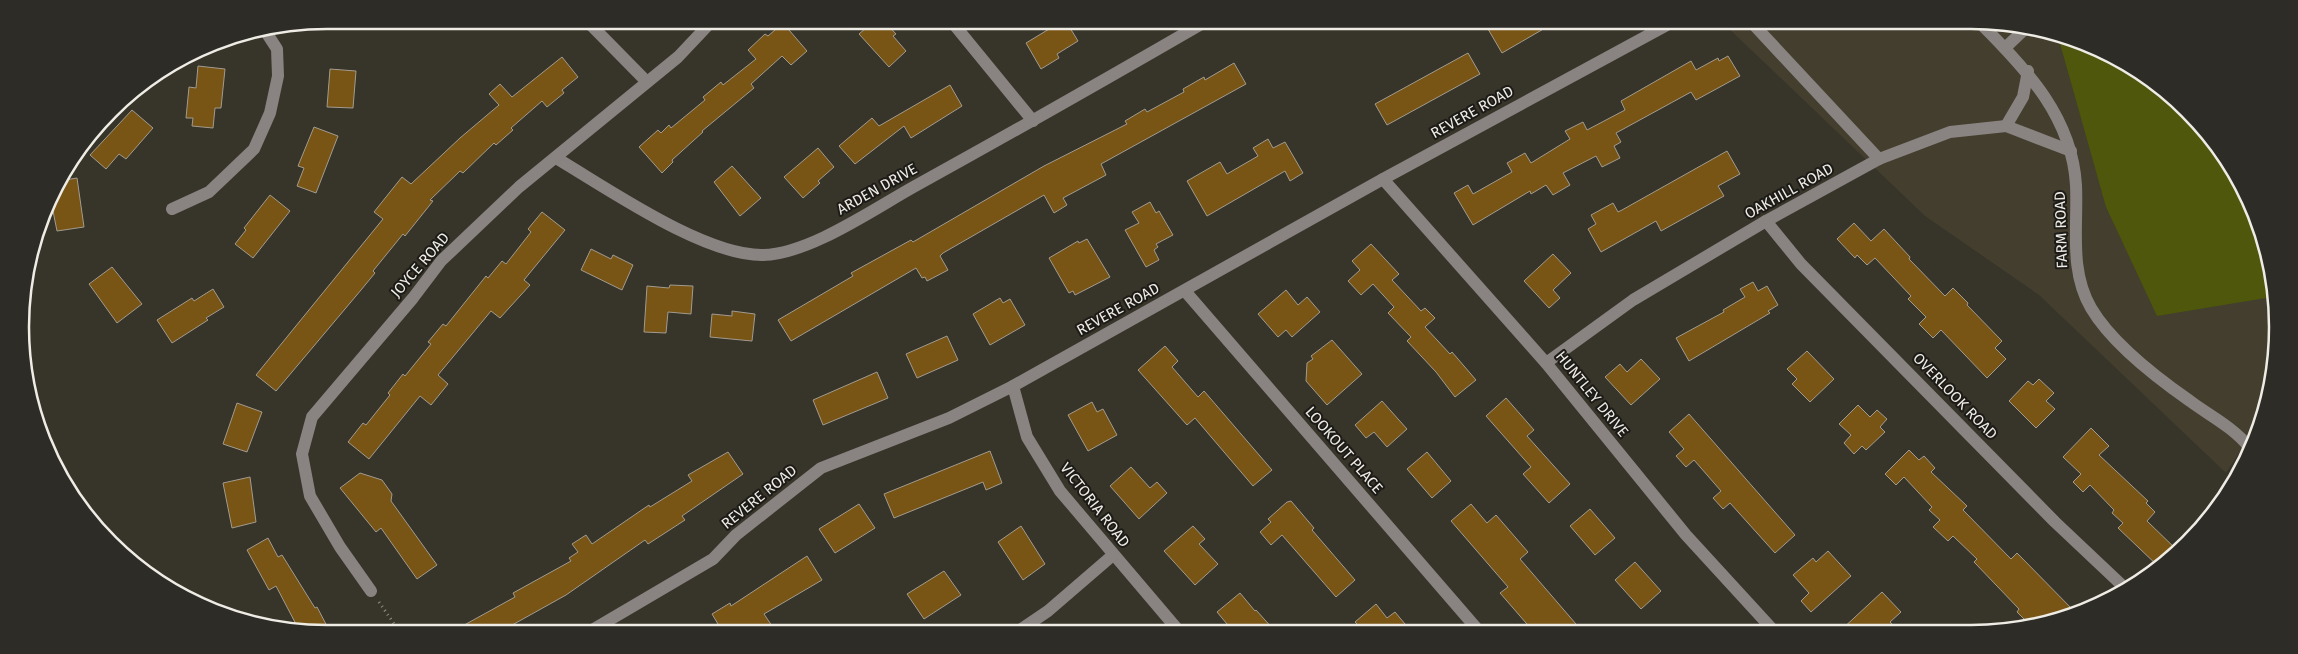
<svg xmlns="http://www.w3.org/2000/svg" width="2298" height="654" font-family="'Fira Sans',sans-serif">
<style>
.built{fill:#433e2d}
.garden{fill:#4e570c}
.building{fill:#785515;stroke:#a29b8f}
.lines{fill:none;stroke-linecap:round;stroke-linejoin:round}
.path{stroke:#928f86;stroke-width:3;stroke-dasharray:1 4;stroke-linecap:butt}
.minor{stroke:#898381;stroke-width:12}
.labels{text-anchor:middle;stroke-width:4;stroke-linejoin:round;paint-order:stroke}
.street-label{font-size:15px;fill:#eeece5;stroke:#1d1b17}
.rim{fill:none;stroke:#eeece5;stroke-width:2.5}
</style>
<rect width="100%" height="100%" fill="#373429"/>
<polygon class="built" points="1725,25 2031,26 2141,72 2226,156 2272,267 2272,387 2259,422 2226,473 2039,295 1925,216"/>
<polygon class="garden" points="2060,38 2141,72 2226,156 2272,267 2272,297 2157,316 2106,207 2059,40"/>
<g class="building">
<polygon points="873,22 885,22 896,34 893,36 906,51 889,67 859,34"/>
<polygon points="783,23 807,51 791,65 782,56 751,84 754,88 702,131 703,132 672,160 673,162 662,173 639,147 658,130 661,133 669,125 671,128 705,100 703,97 721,82 723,85 756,59 748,50 765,34 768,36"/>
<polygon points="1059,23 1067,23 1078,41 1057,54 1059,58 1041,69 1026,43"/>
<polygon points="1496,24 1552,24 1502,53 1488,29"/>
<polygon points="1468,53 1480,74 1387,125 1375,104"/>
<polygon points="1728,56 1740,76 1696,100 1691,92 1616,133 1621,142 1614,146 1620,158 1602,167 1596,156 1563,173 1570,185 1553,195 1546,185 1531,194 1530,191 1473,225 1454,193 1468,185 1473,194 1512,172 1507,163 1525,153 1531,163 1570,139 1565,131 1583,122 1587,130 1625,110 1621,101 1691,61 1696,70 1718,58 1719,61"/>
<polygon points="562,57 578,77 562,90 564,93 547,107 542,101 511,128 513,130 496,145 494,143 463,173 460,171 430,200 433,201 405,236 403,234 373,271 375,273 361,290 276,391 256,375 383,219 374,212 402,177 411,184 460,138 499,105 489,94 500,84 512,97"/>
<polygon points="1234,63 1246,84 1101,164 1106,175 1063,198 1067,205 1054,213 1044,195 943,253 940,256 948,270 927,281 925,277 922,278 916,268 791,341 778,320 853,276 851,273 911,240 913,242 1044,166 1127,124 1125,121 1145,109 1147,112 1184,92 1183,89 1204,77 1205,80"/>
<polygon points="198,66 225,69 221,108 215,108 213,128 192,126 193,118 186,118 189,87 196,88"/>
<polygon points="330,69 356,71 353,108 327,107"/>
<polygon points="950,85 962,106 911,138 904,126 855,164 839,146 872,118 879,126"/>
<polygon points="132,110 153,128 126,159 119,154 106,169 90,155"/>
<polygon points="314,127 338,136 316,193 297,186 304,168 298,166"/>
<polygon points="1268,139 1273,148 1285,142 1303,173 1290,181 1285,171 1207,216 1187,181 1220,162 1227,174 1258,156 1253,148"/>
<polygon points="818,148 834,167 818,181 820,183 803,198 784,177"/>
<polygon points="1727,151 1740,174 1718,186 1724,196 1661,231 1656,221 1601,252 1588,229 1596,224 1591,215 1613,203 1618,212 1622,210"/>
<polygon points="732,166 761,198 740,216 714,182"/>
<polygon points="77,178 84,227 57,231 50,196 52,191 59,181"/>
<polygon points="270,195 290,211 253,258 235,244 246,230 244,228"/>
<polygon points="1150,202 1156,213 1159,211 1173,235 1156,244 1158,247 1154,250 1159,260 1146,267 1125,230 1139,223 1132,212"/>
<polygon points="542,212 565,230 524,280 530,285 500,318 491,311 438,375 448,384 431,405 420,396 369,459 348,442 363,423 366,425 390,395 388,393 403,374 405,376 431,344 428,342 443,324 446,326 486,276 488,278 502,261 506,264 531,232 528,229"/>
<polygon points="1854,223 1871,241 1884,229 1910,257 1909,259 1945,296 1953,288 1968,303 1967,305 2002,341 1995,348 2006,359 1987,378 1941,330 1933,338 1919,324 1926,317 1908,299 1911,296 1875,258 1867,265 1857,255 1855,258 1837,239"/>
<polygon points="1087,239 1110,277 1075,295 1073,291 1069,293 1049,258 1078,241 1079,243"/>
<polygon points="1371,244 1399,274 1392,280 1421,311 1425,308 1435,318 1425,327 1450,354 1452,352 1476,380 1455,397 1436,372 1407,341 1411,337 1388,313 1394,307 1373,284 1361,295 1348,281 1360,270 1352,261"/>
<polygon points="591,249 611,259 613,255 633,265 622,290 581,270"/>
<polygon points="1553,254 1571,273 1553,290 1560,298 1549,308 1524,281"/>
<polygon points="112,267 142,304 117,323 89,284"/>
<polygon points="1753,282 1758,291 1767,286 1778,305 1768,311 1770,313 1689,361 1676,338 1724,312 1723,310 1745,297 1740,289"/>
<polygon points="670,285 693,286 691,314 668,312 666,333 644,332 647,286 669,288"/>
<polygon points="213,289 224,307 206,318 208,320 172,343 157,320 192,298 194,301"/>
<polygon points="1286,290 1298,305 1307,297 1320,312 1292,337 1286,330 1278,337 1258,314"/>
<polygon points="1000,298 1003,303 1010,299 1025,325 990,345 973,314"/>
<polygon points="732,311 755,314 752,341 710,337 712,314 732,316"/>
<polygon points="947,336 958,360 917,378 906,354"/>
<polygon points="1332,340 1362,374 1327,405 1306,381 1307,363 1313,359 1311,356"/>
<polygon points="1165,346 1178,361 1172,367 1198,397 1204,391 1272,470 1253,486 1195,418 1187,425 1138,370"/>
<polygon points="1807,351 1834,379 1810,402 1792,384 1797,379 1787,369"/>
<polygon points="1641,359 1660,379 1631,405 1605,377 1620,364 1627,372"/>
<polygon points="877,372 888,398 823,425 813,400"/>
<polygon points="2039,379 2054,393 2046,401 2055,409 2036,428 2009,401 2028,381 2033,385"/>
<polygon points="1506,398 1534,430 1527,436 1570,484 1549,503 1523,474 1531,467 1486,416"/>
<polygon points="1382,401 1407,429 1387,447 1374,432 1366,438 1355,425"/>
<polygon points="1092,402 1097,412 1103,409 1117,435 1088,451 1068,415"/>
<polygon points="237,403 262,412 247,452 223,444"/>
<polygon points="1858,405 1870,417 1877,410 1887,419 1880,427 1885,432 1866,450 1862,446 1854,454 1844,443 1851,435 1839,424"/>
<polygon points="1689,414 1795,535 1775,553 1730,503 1723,509 1713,498 1721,491 1694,460 1686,467 1676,456 1684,449 1669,432"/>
<polygon points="2091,428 2109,446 2099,455 2148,501 2146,503 2155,512 2147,521 2179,552 2159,567 2118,528 2123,523 2112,513 2114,510 2090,485 2083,492 2073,482 2081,474 2063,457"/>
<polygon points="1909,450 1919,460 1924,456 1935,468 1931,472 1967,506 1963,510 2011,559 2017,553 2075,612 2030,625 2017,612 2019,609 1974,562 1977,559 1953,536 1948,541 1933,527 1940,520 1929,510 1932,507 1904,477 1896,485 1885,474"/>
<polygon points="990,451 1002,483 986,490 983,482 894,518 884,494"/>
<polygon points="728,452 743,474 682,516 685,520 648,544 645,540 566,595 505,629 457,629 515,597 513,593 571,561 569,558 578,552 572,544 586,535 592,544 649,505 650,507 692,481 688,475"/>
<polygon points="1427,452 1451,481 1432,498 1407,469"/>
<polygon points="1131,467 1150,488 1157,482 1167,493 1139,519 1110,486"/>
<polygon points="360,473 382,480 392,494 391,501 437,565 417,579 381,528 376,532 340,488"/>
<polygon points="250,477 256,522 232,528 223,483"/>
<polygon points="1291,501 1314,528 1312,530 1355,580 1336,597 1282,535 1271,545 1260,532 1271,522 1268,519 1287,502"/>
<polygon points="859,504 875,528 835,553 819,529"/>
<polygon points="1471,504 1487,523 1496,515 1528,552 1520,559 1582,631 1533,631 1500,593 1508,587 1451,521"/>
<polygon points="1590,509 1615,538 1595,555 1570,526"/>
<polygon points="1021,526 1045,564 1023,580 998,542"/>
<polygon points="1193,526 1205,539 1199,544 1218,564 1195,585 1164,551"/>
<polygon points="268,538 278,557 282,555 315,608 317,607 328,628 298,628 276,586 269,590 247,550"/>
<polygon points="1828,551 1851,576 1811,612 1801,601 1809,593 1793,575 1813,558 1816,562"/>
<polygon points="807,556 822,580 764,614 774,629 721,629 712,614 730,603 731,606"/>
<polygon points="1635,562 1661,591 1641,609 1615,580"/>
<polygon points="944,571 961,595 924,619 907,594"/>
<polygon points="1882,592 1901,612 1890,622 1899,631 1840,631"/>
<polygon points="1240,593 1255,611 1256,610 1274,630 1232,630 1217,612"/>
<polygon points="1376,604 1387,618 1395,612 1410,630 1363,630 1355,622"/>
</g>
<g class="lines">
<polyline class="path" points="379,602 397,628"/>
<g class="minor">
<polyline points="587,21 647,82"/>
<polyline points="952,22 1033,121"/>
<polyline points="1754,25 1879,159"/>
<path d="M1983,26C2028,71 2072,118 2076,185C2078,227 2069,270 2091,308C2111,342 2157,378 2190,401C2210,416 2233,427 2249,447"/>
<polyline points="2005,48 2028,26"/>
<polyline points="2006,126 2023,97 2028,71"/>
<path d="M556,158C607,188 704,256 763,255C810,254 875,208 917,185C1013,132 1108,78 1203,23"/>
<polyline points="1383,179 1546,363 1686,535 1774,631"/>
<polyline points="172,209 209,192 254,149 270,113 278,76 277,49 266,32"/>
<polyline points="1766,221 1801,264 2055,522 2126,589"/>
<polyline points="1185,291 1478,630"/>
<polyline points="1546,363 1633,300 1766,221 1879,159 1950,132 2006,126 2071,151"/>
<polyline points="1013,386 1027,437 1060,491 1178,630"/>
<polyline points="371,591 340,547 310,496 302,454 312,417 413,298 441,261 519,187 678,57 712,21"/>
<polyline points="594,629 713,559 736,535 821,468 949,418 1013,386 1383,179 1667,25"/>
<polyline points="1020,630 1048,611 1113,555"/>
</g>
</g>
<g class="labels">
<g class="street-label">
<text transform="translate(1472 112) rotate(-29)" y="5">REVERE ROAD</text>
<text transform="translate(877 189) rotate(-29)" y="5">ARDEN DRIVE</text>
<text transform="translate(1789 191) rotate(-29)" y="5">OAKHILL ROAD</text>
<text transform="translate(2061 230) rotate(-92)" y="5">FARM ROAD</text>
<text transform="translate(420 265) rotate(-49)" y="5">JOYCE ROAD</text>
<text transform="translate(1118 309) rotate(-29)" y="5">REVERE ROAD</text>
<text transform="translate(1592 394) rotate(51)" y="5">HUNTLEY DRIVE</text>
<text transform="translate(1955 396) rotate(46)" y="5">OVERLOOK ROAD</text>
<text transform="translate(1344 450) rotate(49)" y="5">LOOKOUT PLACE</text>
<text transform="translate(759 497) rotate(-39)" y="5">REVERE ROAD</text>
<text transform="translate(1095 505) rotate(52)" y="5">VICTORIA ROAD</text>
</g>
</g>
<path d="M0 0H2298V654H0ZM327 29H1971A298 298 0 0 1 2269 327V327A298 298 0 0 1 1971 625H327A298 298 0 0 1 29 327V327A298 298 0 0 1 327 29Z" fill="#2e2c27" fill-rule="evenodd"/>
<path class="rim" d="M327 29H1971A298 298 0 0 1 2269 327V327A298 298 0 0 1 1971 625H327A298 298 0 0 1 29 327V327A298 298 0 0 1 327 29Z"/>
</svg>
